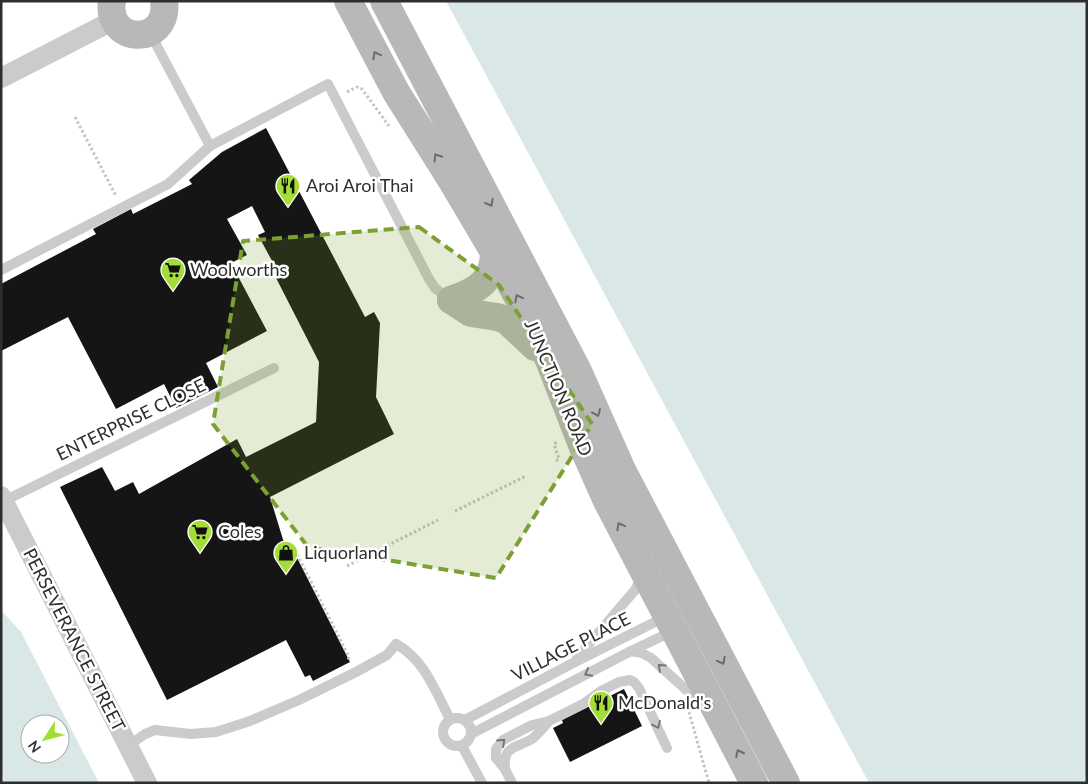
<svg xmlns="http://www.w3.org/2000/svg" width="1088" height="784" font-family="Lato,sans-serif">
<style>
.green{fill:#d9e8e6;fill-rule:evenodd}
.building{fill:#151515}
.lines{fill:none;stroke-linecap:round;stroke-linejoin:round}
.path{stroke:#c5c5c5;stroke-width:3;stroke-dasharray:2.5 2.5;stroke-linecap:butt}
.lane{stroke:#cbcbcb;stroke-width:10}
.street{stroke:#cbcbcb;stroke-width:20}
.secondary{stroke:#b8b8b8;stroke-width:28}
.oneway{stroke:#6c6c6c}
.oneway2{stroke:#757575}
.marked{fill:#7ba034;fill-opacity:0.2;stroke:#7ba034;stroke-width:4;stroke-dasharray:10 6;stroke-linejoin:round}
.labels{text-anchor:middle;stroke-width:5;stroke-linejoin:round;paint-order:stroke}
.poi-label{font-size:18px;fill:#2e2e2e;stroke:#fff;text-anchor:start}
.street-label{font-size:18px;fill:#2e2e2e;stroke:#fff}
</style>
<rect width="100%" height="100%" fill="#fff"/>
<g class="green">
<polygon points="446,1 1087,1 1087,783 869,783"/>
<path d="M1,610L21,632L99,783H1ZM30,724H60V754H30Z"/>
</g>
<g class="building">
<polygon points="266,128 365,317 374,312 380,323 376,397 394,434 270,497 285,546 290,544 350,662 313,681 310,675 305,677 286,640 167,700 60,487 102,467 115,491 133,482 139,494 237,439 246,457 316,422 319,362 273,272 277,270 258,235 265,232 252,206 227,219 247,255 231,263 267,331 206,363 218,387 176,408 164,384 116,409 68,317 1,351 1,284 96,234 93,229 131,209 133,214 192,184 189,180 222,152"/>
<polygon points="624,689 642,726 570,762 553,728 563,723 562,720"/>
</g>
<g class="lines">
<g class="path">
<polyline points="347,92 357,87 362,89 389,126"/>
<polyline points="75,117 116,196"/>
<polyline points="1,364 2,364"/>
<polyline points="556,461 559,459 554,444 557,442"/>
<polyline points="455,511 526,476"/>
<polyline points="295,550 349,657 348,661"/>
<polyline points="347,566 438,520"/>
<polyline points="519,667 526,664"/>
<polyline points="689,712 709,783"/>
</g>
<g class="lane">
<polyline points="150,33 210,146"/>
<polyline points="1,270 168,184 210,146 328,84 429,279 435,288 449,299"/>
<polyline points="4,501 274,368"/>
<polyline points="631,651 642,653 651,658 702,704"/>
<polyline points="577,658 635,590 642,576"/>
<circle cx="457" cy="732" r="14"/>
<polyline points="465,720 573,663 667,616"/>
<polyline points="471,734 631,651 673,631"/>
<path d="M128,746L145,734L155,730L191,734L216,732L250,721L299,700L356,672L387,655L396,644C425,660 435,691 450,719"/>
<polyline points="462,746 482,783"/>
<path d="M505,769C503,745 515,749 532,739C538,734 544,727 549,721"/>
<polyline points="512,783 505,769 496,758 496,749 503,740 532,725 549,721 583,704 601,691 619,682 630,680 634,682 639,688 667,748"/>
</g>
<g class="street">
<polyline points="1,78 114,20"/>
<polyline points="1,496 147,783"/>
</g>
<g class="secondary">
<path d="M112,1C105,45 170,47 164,1"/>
<polyline points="348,1 396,92 452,181 494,252 525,311 549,360 582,445 607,501 754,783"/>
<polyline points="384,1 577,369 622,470 786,783"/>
<polyline points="451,300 471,313 497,317 506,320 535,347"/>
<path d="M451,300C476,291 494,282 494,252"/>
</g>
</g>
<defs><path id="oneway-chevron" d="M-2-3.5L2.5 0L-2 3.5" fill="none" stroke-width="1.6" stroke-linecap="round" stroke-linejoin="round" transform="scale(1.25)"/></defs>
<g class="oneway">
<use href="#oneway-chevron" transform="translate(376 55) rotate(-118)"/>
<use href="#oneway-chevron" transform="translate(437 157) rotate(-122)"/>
<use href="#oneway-chevron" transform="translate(490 203) rotate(62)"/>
<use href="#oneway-chevron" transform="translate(518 298) rotate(-118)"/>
<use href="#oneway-chevron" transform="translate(597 413) rotate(66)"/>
<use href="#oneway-chevron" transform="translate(620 526) rotate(-118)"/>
<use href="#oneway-chevron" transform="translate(722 661) rotate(62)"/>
<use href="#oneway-chevron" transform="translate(739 753) rotate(-117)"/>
</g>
<g class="oneway2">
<use href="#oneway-chevron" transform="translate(661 667) rotate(-138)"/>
<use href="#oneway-chevron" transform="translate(588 673) rotate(152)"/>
<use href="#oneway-chevron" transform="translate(657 725) rotate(65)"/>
<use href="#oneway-chevron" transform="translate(502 742) rotate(-43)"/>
</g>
<path class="marked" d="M419,227L499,285L592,424L496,578L308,547L213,424L243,241Z"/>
<defs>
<symbol id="restaurant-pin" viewBox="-11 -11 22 30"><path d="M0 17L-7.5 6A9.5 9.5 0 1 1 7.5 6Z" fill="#a5dd37" stroke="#fff"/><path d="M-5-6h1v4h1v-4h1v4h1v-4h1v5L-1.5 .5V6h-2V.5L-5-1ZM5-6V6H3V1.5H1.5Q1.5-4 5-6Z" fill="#111"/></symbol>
<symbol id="supermarket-pin" viewBox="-11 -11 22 30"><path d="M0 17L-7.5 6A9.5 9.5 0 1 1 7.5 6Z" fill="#a5dd37" stroke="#fff"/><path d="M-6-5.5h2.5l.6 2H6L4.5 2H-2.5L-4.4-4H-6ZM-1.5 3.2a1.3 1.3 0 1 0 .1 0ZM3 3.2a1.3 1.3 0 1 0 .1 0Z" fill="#111"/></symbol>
<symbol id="shop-pin" viewBox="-11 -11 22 30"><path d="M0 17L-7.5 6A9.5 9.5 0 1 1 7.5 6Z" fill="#a5dd37" stroke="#fff"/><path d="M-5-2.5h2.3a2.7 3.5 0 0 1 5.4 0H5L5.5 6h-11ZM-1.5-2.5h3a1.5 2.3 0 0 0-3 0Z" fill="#111"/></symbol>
</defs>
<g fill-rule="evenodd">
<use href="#restaurant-pin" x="274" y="172" width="28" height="38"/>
<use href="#supermarket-pin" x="159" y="256" width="28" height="38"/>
<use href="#supermarket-pin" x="186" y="518" width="28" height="38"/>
<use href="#shop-pin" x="272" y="539" width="28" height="38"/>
<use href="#restaurant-pin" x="587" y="689" width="28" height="38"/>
</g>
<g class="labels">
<g class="poi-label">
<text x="306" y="192">Aroi Aroi Thai</text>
<text x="190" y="276">Woolworths</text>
<text x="218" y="538">Coles</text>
<text x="304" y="559">Liquorland</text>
<text x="618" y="709">McDonald's</text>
</g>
<g class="street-label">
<text transform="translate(558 388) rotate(67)" y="6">JUNCTION ROAD</text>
<text transform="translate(131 420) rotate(-26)" y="6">ENTERPRISE CLOSE</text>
<text transform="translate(74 640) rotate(63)" y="6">PERSEVERANCE STREET</text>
<text transform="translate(571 647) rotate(-27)" y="6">VILLAGE PLACE</text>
</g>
</g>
<rect width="1088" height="784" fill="none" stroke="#2e2e2e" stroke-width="5"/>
<g transform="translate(45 739) rotate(234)"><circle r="24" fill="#ffffff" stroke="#ababab"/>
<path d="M0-4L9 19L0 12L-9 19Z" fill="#a5dd37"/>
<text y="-8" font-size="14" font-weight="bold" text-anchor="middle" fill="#2e2e2e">N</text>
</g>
</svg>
